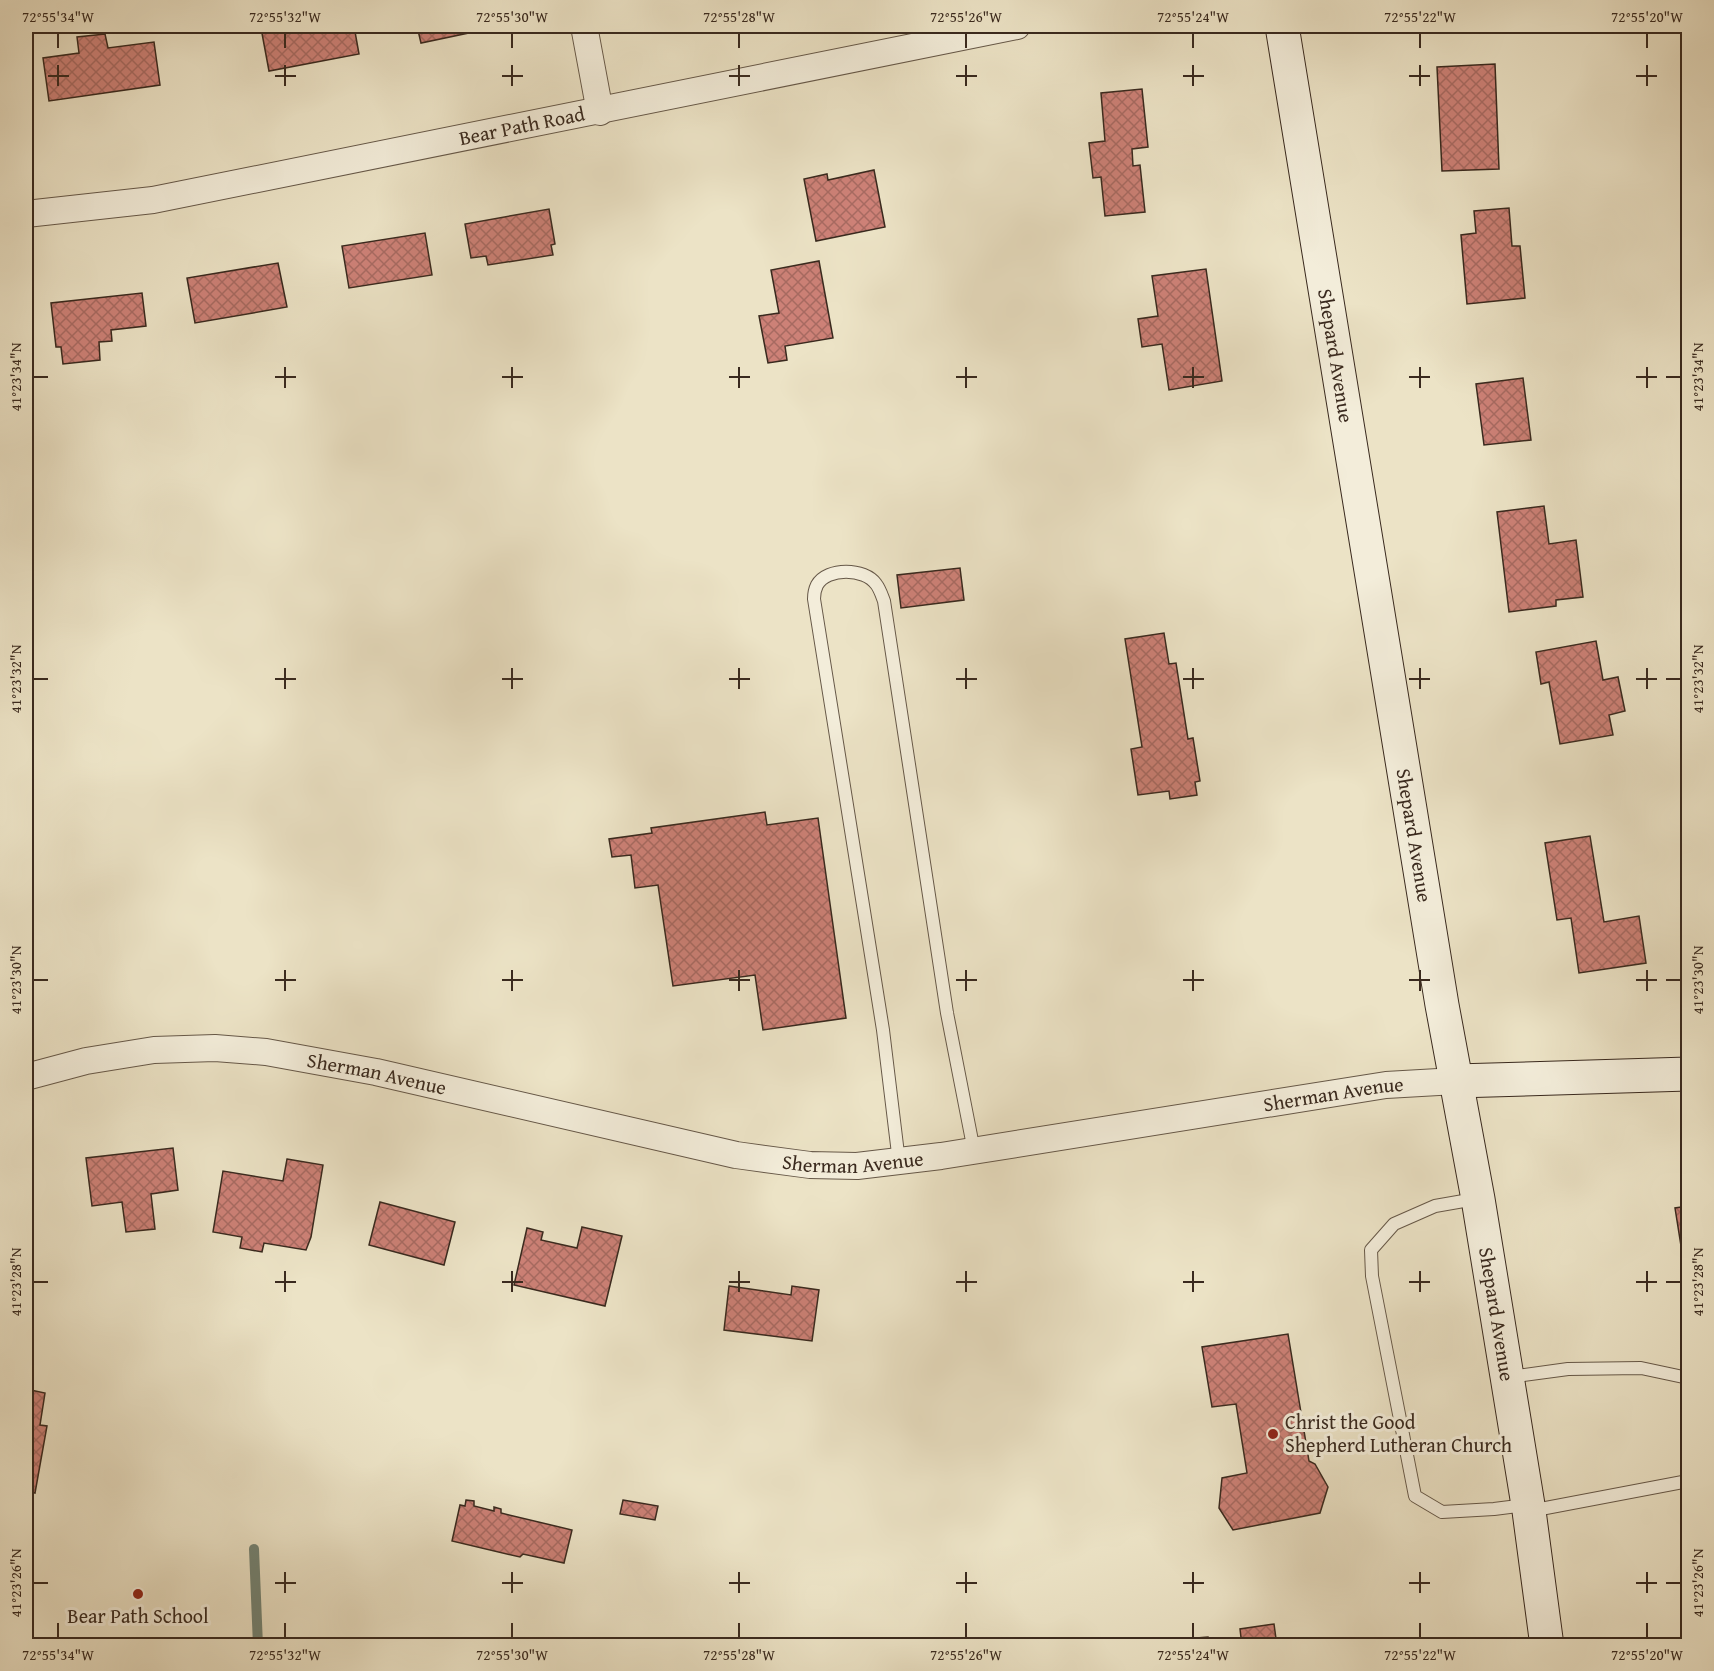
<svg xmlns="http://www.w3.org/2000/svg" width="1714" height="1671" font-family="'Gentium Book Plus',serif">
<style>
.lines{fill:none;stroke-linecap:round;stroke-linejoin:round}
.stream{stroke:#738374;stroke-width:10}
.building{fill:url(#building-cross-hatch);stroke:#39291e;stroke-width:1.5}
.service-casing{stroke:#665848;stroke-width:14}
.minor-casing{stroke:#665848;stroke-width:28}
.secondary-casing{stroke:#39291e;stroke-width:35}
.service{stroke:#f3edda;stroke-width:12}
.minor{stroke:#f3edda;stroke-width:26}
.secondary{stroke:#f3edda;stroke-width:33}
.ticks{fill:none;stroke:#39291e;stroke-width:2}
.poi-dot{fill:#8f2418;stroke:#f3edda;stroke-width:2}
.labels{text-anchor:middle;stroke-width:6;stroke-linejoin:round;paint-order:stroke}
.street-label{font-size:20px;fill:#39291e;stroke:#f3edda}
.poi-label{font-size:20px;fill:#39291e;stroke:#f3edda;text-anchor:start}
.neatline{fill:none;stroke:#39291e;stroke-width:2}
.ticks-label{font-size:15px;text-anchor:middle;fill:#39291e}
</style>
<defs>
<pattern id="building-cross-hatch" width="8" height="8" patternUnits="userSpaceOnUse" patternTransform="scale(1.5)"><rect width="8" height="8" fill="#cd8177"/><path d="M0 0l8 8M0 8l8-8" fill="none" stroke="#a76a61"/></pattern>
</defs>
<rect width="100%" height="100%" fill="#ece3c6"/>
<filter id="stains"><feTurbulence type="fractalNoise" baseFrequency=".00333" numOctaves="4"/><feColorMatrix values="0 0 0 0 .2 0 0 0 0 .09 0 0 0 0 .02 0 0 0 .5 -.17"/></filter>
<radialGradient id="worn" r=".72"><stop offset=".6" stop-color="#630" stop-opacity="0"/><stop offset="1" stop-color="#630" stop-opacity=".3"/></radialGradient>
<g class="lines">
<polyline class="stream" points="254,1549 258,1646"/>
</g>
<g class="building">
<polygon points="273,26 354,26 359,54 269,71 261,28"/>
<polygon points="417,26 502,26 421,43"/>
<polygon points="105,34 108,48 154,42 160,85 49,101 43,58 79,53 77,37"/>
<polygon points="1495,64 1499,169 1442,171 1437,67"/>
<polygon points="1142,89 1148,147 1132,149 1133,166 1140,165 1145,212 1105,216 1101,177 1093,178 1089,143 1105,141 1101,93"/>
<polygon points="874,170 885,227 816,241 804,179 827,174 828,180"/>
<polygon points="1509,208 1512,246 1520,246 1525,298 1467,304 1461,235 1476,233 1474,211"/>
<polygon points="549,209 555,244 551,245 553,255 488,265 486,256 471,258 465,224"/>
<polygon points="425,233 432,275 349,288 342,246"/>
<polygon points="819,261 833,338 785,346 787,360 768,363 759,316 779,313 771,270"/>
<polygon points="278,263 287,307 195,323 187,278"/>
<polygon points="1206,269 1222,381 1169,390 1162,344 1142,347 1138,319 1158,316 1152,276"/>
<polygon points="142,293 146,326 111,330 112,341 99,342 100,360 63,364 61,347 56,347 51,303"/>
<polygon points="1523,378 1531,440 1484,445 1476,384"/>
<polygon points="1544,506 1549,544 1576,540 1583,597 1556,600 1556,606 1509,612 1497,512"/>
<polygon points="960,568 964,600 901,608 897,575"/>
<polygon points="1164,633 1169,664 1176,663 1188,739 1193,738 1200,781 1195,782 1197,795 1170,799 1169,791 1138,795 1131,749 1142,747 1125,639"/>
<polygon points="1596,641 1603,680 1618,677 1625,711 1609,715 1613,735 1560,744 1549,682 1541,684 1536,652"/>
<polygon points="765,812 767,825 818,818 846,1018 763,1030 755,975 673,986 658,885 635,888 631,855 612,857 609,839 652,833 651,828"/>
<polygon points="1590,836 1604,922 1639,916 1646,963 1579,973 1571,918 1557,920 1545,843"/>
<polygon points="173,1148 178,1190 151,1194 155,1229 126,1232 122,1202 92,1206 86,1158"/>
<polygon points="287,1159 323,1165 311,1237 306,1250 264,1243 262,1252 240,1248 242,1237 213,1232 223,1171 283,1181"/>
<polygon points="26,1191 32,1191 32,1246 27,1246 27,1280"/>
<polygon points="380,1202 455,1222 444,1265 369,1245"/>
<polygon points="1688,1206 1688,1290 1675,1208"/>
<polygon points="582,1227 622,1236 605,1306 514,1285 527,1228 543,1232 541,1240 577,1248"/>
<polygon points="729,1286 791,1295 792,1286 819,1290 812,1341 724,1330"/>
<polygon points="1288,1334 1309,1461 1315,1464 1328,1487 1320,1513 1233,1530 1219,1508 1222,1478 1247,1473 1236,1404 1212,1407 1202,1347"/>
<polygon points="26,1389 45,1393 40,1425 47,1426 35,1493 26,1491"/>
<polygon points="466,1500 474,1501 474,1506 494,1511 494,1507 501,1509 501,1513 572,1530 564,1563 523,1554 520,1557 452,1541 460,1505 465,1506"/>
<polygon points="623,1500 658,1506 655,1520 620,1514"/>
<polygon points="1274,1624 1277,1646 1242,1646 1240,1629"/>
<polygon points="1208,1637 1209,1646 1184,1646 1184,1639"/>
</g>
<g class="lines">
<defs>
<g id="service">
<path d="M899,1162L883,1030L814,599C814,595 815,589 817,585C827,567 865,568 876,584C880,589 882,596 884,601L947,1013L974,1151"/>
<polyline points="1475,1199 1435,1206 1394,1224 1371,1250 1372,1276 1415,1496 1442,1512 1494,1509 1526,1505"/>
<polyline points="1509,1377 1568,1369 1641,1368 1688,1378"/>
<polyline points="1530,1511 1688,1481"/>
</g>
<g id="minor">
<polyline points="584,26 600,112"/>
<path id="s1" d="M26,214L153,200L1017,26"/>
<path id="s2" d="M26,1077L86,1061L154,1050L215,1048L266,1052L376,1072L736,1155L810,1165L857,1166L941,1156L1386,1085L1456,1081"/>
</g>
<g id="secondary">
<path id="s3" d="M1282,26L1442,1005L1478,1199L1529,1511L1547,1646"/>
<polyline points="1456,1081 1688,1074"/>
</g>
</defs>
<use href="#service" class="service-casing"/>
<use href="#minor" class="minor-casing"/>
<use href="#secondary" class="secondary-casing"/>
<use href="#service" class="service"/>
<use href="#minor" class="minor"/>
<use href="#secondary" class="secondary"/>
</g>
<path class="ticks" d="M58,33V48M285,33V48M512,33V48M739,33V48M966,33V48M1193,33V48M1420,33V48M1647,33V48M58,65V86M285,65V86M512,65V86M739,65V86M966,65V86M1193,65V86M1420,65V86M1647,65V86M48,76H69M275,76H296M502,76H523M729,76H750M956,76H977M1183,76H1204M1409,76H1430M1636,76H1657M285,367V388M512,367V388M739,367V388M966,367V388M1193,367V388M1420,367V388M1647,367V388M33,377H48M275,377H296M502,377H523M729,377H750M956,377H977M1183,377H1204M1409,377H1430M1636,377H1657M1666,377H1681M285,668V689M512,668V689M739,668V689M966,668V689M1193,668V689M1420,668V689M1647,668V689M33,679H48M275,679H296M502,679H523M729,679H750M956,679H977M1183,679H1204M1409,679H1430M1636,679H1657M1666,679H1681M285,970V991M512,970V991M739,970V991M966,970V991M1193,970V991M1420,970V991M1647,970V991M33,980H48M275,980H296M502,980H523M729,980H750M956,980H977M1183,980H1204M1409,980H1430M1636,980H1657M1666,980H1681M285,1271V1292M512,1271V1292M739,1271V1292M966,1271V1292M1193,1271V1292M1420,1271V1292M1647,1271V1292M33,1282H48M275,1282H296M502,1282H523M729,1282H750M956,1282H977M1183,1282H1204M1409,1282H1430M1636,1282H1657M1666,1282H1681M285,1572V1593M512,1572V1593M739,1572V1593M966,1572V1593M1193,1572V1593M1420,1572V1593M1647,1572V1593M33,1583H48M275,1583H296M502,1583H523M729,1583H750M956,1583H977M1183,1583H1204M1409,1583H1430M1636,1583H1657M1666,1583H1681M58,1623V1638M285,1623V1638M512,1623V1638M739,1623V1638M966,1623V1638M1193,1623V1638M1420,1623V1638M1647,1623V1638"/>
<g class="poi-dot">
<circle cx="1273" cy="1434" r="6"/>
<circle cx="138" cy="1594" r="6"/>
</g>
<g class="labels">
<g class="street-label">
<text dy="7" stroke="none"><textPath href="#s1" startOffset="504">Bear Path Road</textPath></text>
<text dy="7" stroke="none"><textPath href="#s3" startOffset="334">Shepard Avenue</textPath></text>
<text dy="7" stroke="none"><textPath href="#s3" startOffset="820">Shepard Avenue</textPath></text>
<text dy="7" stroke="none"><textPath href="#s2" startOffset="356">Sherman Avenue</textPath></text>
<text dy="7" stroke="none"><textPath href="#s2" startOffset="1328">Sherman Avenue</textPath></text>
<text dy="7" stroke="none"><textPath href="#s2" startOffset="842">Sherman Avenue</textPath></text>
<text dy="7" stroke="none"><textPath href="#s3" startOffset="1306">Shepard Avenue</textPath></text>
</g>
<g class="poi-label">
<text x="1285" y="1429">Christ the Good<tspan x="1285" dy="23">Shepherd Lutheran Church</tspan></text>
<text x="138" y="1623" text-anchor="middle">Bear Path School</text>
</g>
</g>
<rect width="1714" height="1671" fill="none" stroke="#ece3c6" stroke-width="66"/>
<rect x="33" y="33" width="1648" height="1605" class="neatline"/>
<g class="ticks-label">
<text x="58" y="22">72°55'34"W</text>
<text x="285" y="22">72°55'32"W</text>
<text x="512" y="22">72°55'30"W</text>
<text x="739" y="22">72°55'28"W</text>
<text x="966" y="22">72°55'26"W</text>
<text x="1193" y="22">72°55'24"W</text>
<text x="1420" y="22">72°55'22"W</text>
<text x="1647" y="22">72°55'20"W</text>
<text transform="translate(16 377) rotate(-90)" y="5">41°23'34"N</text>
<text transform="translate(1698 377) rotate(-90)" y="5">41°23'34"N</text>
<text transform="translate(16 679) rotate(-90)" y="5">41°23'32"N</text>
<text transform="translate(1698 679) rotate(-90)" y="5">41°23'32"N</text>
<text transform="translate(16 980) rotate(-90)" y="5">41°23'30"N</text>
<text transform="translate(1698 980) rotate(-90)" y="5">41°23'30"N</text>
<text transform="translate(16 1282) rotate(-90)" y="5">41°23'28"N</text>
<text transform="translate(1698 1282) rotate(-90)" y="5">41°23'28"N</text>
<text transform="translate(16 1583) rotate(-90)" y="5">41°23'26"N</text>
<text transform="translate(1698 1583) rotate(-90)" y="5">41°23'26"N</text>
<text x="58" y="1660">72°55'34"W</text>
<text x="285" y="1660">72°55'32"W</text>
<text x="512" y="1660">72°55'30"W</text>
<text x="739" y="1660">72°55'28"W</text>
<text x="966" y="1660">72°55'26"W</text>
<text x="1193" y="1660">72°55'24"W</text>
<text x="1420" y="1660">72°55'22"W</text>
<text x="1647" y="1660">72°55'20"W</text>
</g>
<rect width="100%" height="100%" filter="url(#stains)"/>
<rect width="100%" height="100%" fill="url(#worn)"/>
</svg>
